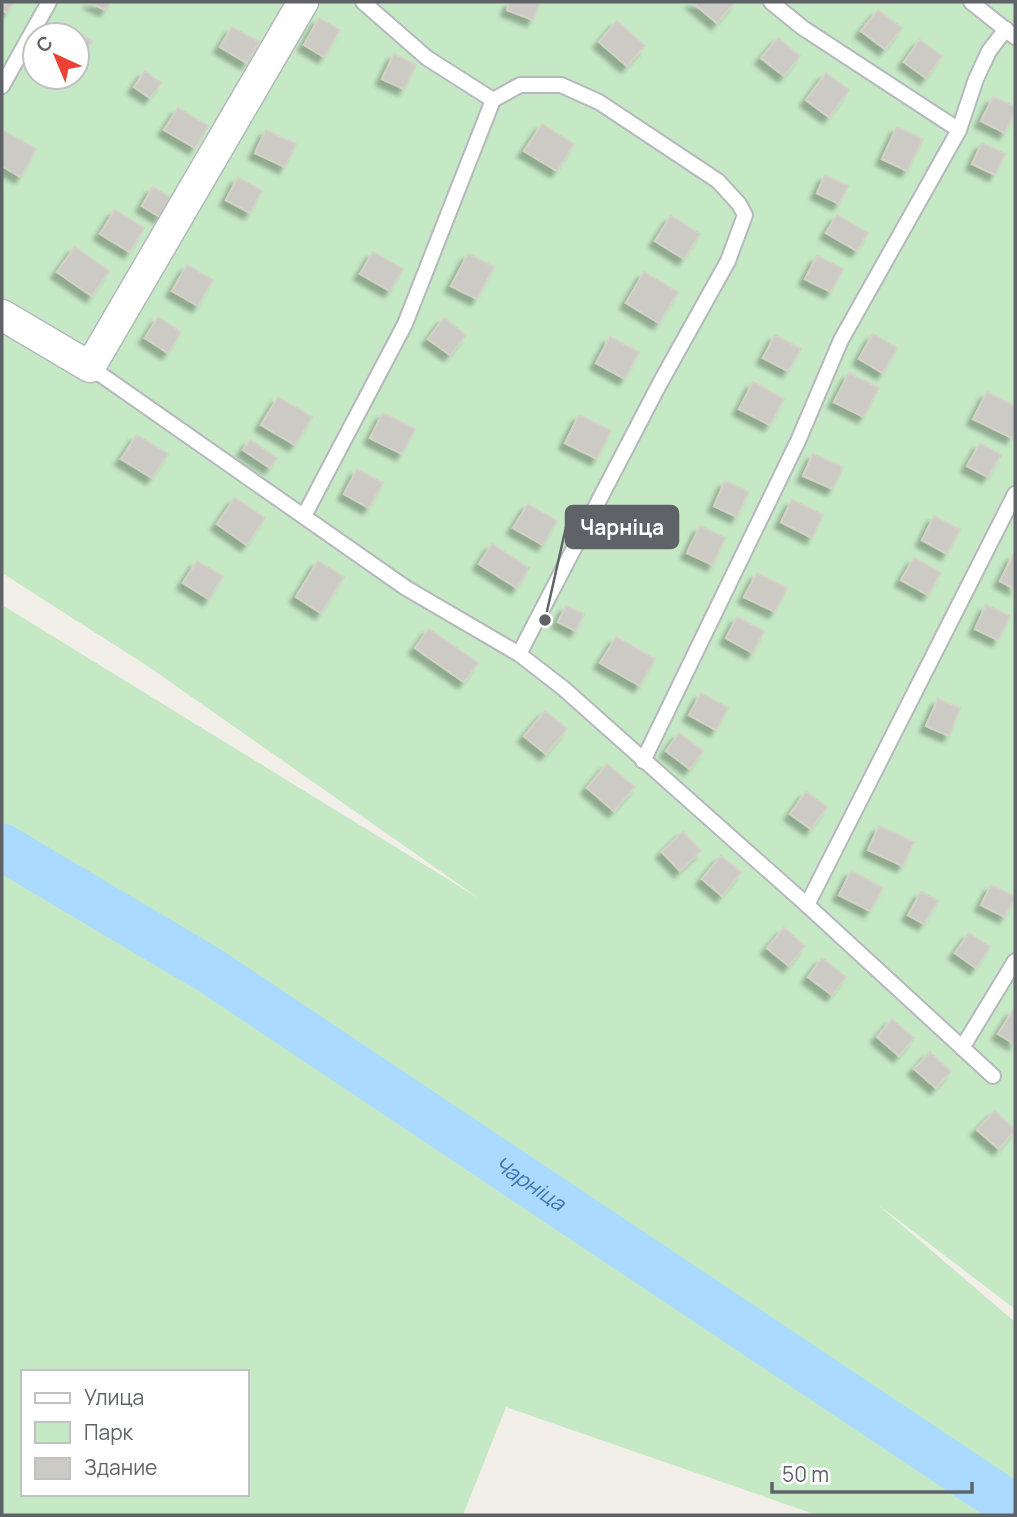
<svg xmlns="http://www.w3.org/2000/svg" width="1017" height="1517" font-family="Manrope,sans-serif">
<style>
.green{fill:#c5e8c5;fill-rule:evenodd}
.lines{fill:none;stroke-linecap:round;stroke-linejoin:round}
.river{stroke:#aadaff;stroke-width:47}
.building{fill:#cccac5;stroke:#d6d1c6;stroke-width:2;filter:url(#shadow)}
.lane-casing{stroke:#b5b8bc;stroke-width:18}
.street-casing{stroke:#b5b8bc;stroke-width:33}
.lane{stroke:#fff;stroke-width:14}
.street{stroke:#fff;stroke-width:30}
.labels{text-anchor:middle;stroke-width:6;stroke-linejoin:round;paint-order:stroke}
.water-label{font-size:21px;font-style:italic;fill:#4174aa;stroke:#fff}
.leader{fill:none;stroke:#5f6368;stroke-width:2.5}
.callout-dot{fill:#5f6368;stroke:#fff;stroke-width:2.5}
.callout{fill:#5f6368;stroke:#5f6368;stroke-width:2.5}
.callout-label{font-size:21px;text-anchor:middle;font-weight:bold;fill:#fff}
</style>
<defs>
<filter id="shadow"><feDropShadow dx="-6" dy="6" stdDeviation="2" flood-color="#0004"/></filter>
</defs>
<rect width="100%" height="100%" fill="#f1efe8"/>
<path class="green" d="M2,2H1015V1309L877,1204L1015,1322V1515H817L506,1407L463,1515H2V605L480,899L149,667L2,573ZM35,35H77V77H35ZM23,1372H247V1494H23Z"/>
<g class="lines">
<path class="river" id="s1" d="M2,847L211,971L1015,1508"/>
</g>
<g class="building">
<polygon points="2,2 14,2 7,13 2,10"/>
<polygon points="89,2 110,2 106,10"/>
<polygon points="510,2 540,2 533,20 507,10"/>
<polygon points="692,2 735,2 717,23"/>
<polygon points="878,10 902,28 885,49 861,31"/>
<polygon points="319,18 340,30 324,57 304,45"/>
<polygon points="617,21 645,46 627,66 599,42"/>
<polygon points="67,26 92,41 81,60 77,57 77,35 61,35"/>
<polygon points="232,27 259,42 247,63 220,47"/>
<polygon points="778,38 800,56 784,76 761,58"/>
<polygon points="920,40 942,56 926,78 904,62"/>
<polygon points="394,54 416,65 404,89 382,79"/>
<polygon points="145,71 161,83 150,98 134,87"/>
<polygon points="826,73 849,90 829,117 806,100"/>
<polygon points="993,97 1015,107 1015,111 1005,133 981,121"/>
<polygon points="178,108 208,126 195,148 164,130"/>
<polygon points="542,124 574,144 557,171 524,151"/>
<polygon points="897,127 923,139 907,171 882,159"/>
<polygon points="266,130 296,144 285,167 255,153"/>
<polygon points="4,131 36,149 21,177 2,166 2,135"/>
<polygon points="982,143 1005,154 995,175 972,164"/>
<polygon points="825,175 848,186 839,204 817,193"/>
<polygon points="238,177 262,191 250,213 226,200"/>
<polygon points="153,187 171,198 160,217 142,206"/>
<polygon points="115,210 144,228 130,252 100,234"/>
<polygon points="837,215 868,233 857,251 826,233"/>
<polygon points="671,216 700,234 684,259 655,241"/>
<polygon points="75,247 109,271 92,296 57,272"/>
<polygon points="373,252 403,269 390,291 360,274"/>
<polygon points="468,254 494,267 477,299 451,286"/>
<polygon points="817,256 843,269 831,292 805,279"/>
<polygon points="187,265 213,280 198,306 172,291"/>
<polygon points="644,272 678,292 659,323 626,303"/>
<polygon points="158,317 181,332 168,353 145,338"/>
<polygon points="444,318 466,335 450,355 428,339"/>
<polygon points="873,334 897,348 883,373 859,359"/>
<polygon points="775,335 801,349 788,371 763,358"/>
<polygon points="610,337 639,352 625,379 596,363"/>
<polygon points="849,373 879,388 864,417 834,402"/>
<polygon points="753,382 784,399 770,425 739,409"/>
<polygon points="987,392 1015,406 1015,432 1012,438 973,419"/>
<polygon points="278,397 312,417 295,445 261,425"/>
<polygon points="383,413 415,429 402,454 370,438"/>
<polygon points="579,415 611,431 597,459 565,443"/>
<polygon points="137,435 168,454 152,478 121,459"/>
<polygon points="250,440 277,458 270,468 243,450"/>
<polygon points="980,443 1001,455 988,477 967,466"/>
<polygon points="813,454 843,467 833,489 803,476"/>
<polygon points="357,469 383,483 369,508 344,494"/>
<polygon points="725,481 749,492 737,517 714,506"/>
<polygon points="235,498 265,518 247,545 217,524"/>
<polygon points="792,500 823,515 812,538 781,522"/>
<polygon points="528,504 557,521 543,545 513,528"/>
<polygon points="934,516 960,530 947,554 922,540"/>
<polygon points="700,526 725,538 713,565 687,553"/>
<polygon points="492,544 529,568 517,588 479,564"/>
<polygon points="1013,555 1015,555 1015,589 1000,581"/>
<polygon points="914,558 941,573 928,595 901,580"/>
<polygon points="197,561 223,576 209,599 183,583"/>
<polygon points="318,561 344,577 321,613 296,597"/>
<polygon points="757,573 787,588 775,612 744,597"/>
<polygon points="986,605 1010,616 998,640 975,629"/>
<polygon points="566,606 584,614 576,631 558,622"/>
<polygon points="737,617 764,631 753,653 726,638"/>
<polygon points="429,629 478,663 464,682 415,648"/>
<polygon points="616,637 655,659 640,686 600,663"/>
<polygon points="701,693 728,708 716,730 689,715"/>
<polygon points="938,699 960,708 949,736 926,726"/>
<polygon points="545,711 567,729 546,754 524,736"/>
<polygon points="679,733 703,751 690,769 666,751"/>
<polygon points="607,764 635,787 614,811 587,788"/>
<polygon points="806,792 827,807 811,829 790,814"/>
<polygon points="879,826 914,842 903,866 868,850"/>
<polygon points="683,832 701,851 680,871 662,852"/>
<polygon points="721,856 741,872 722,896 702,879"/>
<polygon points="851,871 883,888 870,911 839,895"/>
<polygon points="991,885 1015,897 1005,917 981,905"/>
<polygon points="921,892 938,901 924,924 908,915"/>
<polygon points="784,928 805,946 789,966 767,948"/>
<polygon points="969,933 990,947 976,968 955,953"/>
<polygon points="822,958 846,977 832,995 808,977"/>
<polygon points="1013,1010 1015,1011 1015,1044 998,1034"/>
<polygon points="892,1019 914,1038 899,1056 877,1037"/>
<polygon points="930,1052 951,1071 936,1088 914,1069"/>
<polygon points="995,1111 1015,1130 999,1149 977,1130"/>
</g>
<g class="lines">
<defs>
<g id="lane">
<polyline points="771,2 803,28 959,130"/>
<polyline points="971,2 1015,37"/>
<polyline points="2,86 49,2"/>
<polyline points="493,100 520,85 561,85 599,102 718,181 739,204 745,215 728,261 660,383 519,654"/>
<polyline points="90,367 406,588 519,654 563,688 807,905 993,1076"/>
<polyline points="304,516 405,324 493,100 427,58 363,2"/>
<polyline points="643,761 798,441 841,340 959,130 976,79 989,51 1006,29"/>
<polyline points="807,905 1015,494"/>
<polyline points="962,1048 1015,961"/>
</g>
<polyline id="street" points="2,315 90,367 303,2"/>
</defs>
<use href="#lane" class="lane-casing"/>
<use href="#street" class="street-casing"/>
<use href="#lane" class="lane"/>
<use href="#street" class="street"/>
</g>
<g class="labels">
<g class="water-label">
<text dy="7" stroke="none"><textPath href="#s1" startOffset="626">Чарніца</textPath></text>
</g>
</g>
<path class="leader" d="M545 620L566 527"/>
<circle class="callout-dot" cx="545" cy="620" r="7"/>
<rect class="callout" x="566" y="506" width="112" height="42" rx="7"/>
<g class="callout-label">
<text x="622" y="535">Чарніца</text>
</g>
<rect width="1017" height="1517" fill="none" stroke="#5f6368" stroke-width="7"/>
<rect x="21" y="1370" width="228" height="126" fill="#ffffff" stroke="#bfc1c3" stroke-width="2"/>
<rect x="35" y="1393" width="35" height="10" fill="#ffffff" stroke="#bfc1c3" stroke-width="2"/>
<text x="84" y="1405" font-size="21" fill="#5f6368">Улица</text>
<rect x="35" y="1422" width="35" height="21" fill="#c5e8c5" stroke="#bfc1c3" stroke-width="2"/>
<text x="84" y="1440" font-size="21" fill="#5f6368">Парк</text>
<rect x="35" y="1458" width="35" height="21" fill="#cccac5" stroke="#bfc1c3" stroke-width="2"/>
<text x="84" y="1475" font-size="21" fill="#5f6368">Здание</text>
<g transform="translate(56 56) rotate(316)"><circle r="33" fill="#ffffff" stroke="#bfc1c3" stroke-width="2"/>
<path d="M0-5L12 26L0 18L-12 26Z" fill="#ea4335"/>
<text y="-10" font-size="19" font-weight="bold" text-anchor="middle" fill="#5f6368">С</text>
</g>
<path d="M772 1482v10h200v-10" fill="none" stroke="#5f6368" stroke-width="3.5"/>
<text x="782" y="1482" font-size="21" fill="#5f6368" stroke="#ffffff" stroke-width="5" paint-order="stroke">50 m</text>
</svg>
